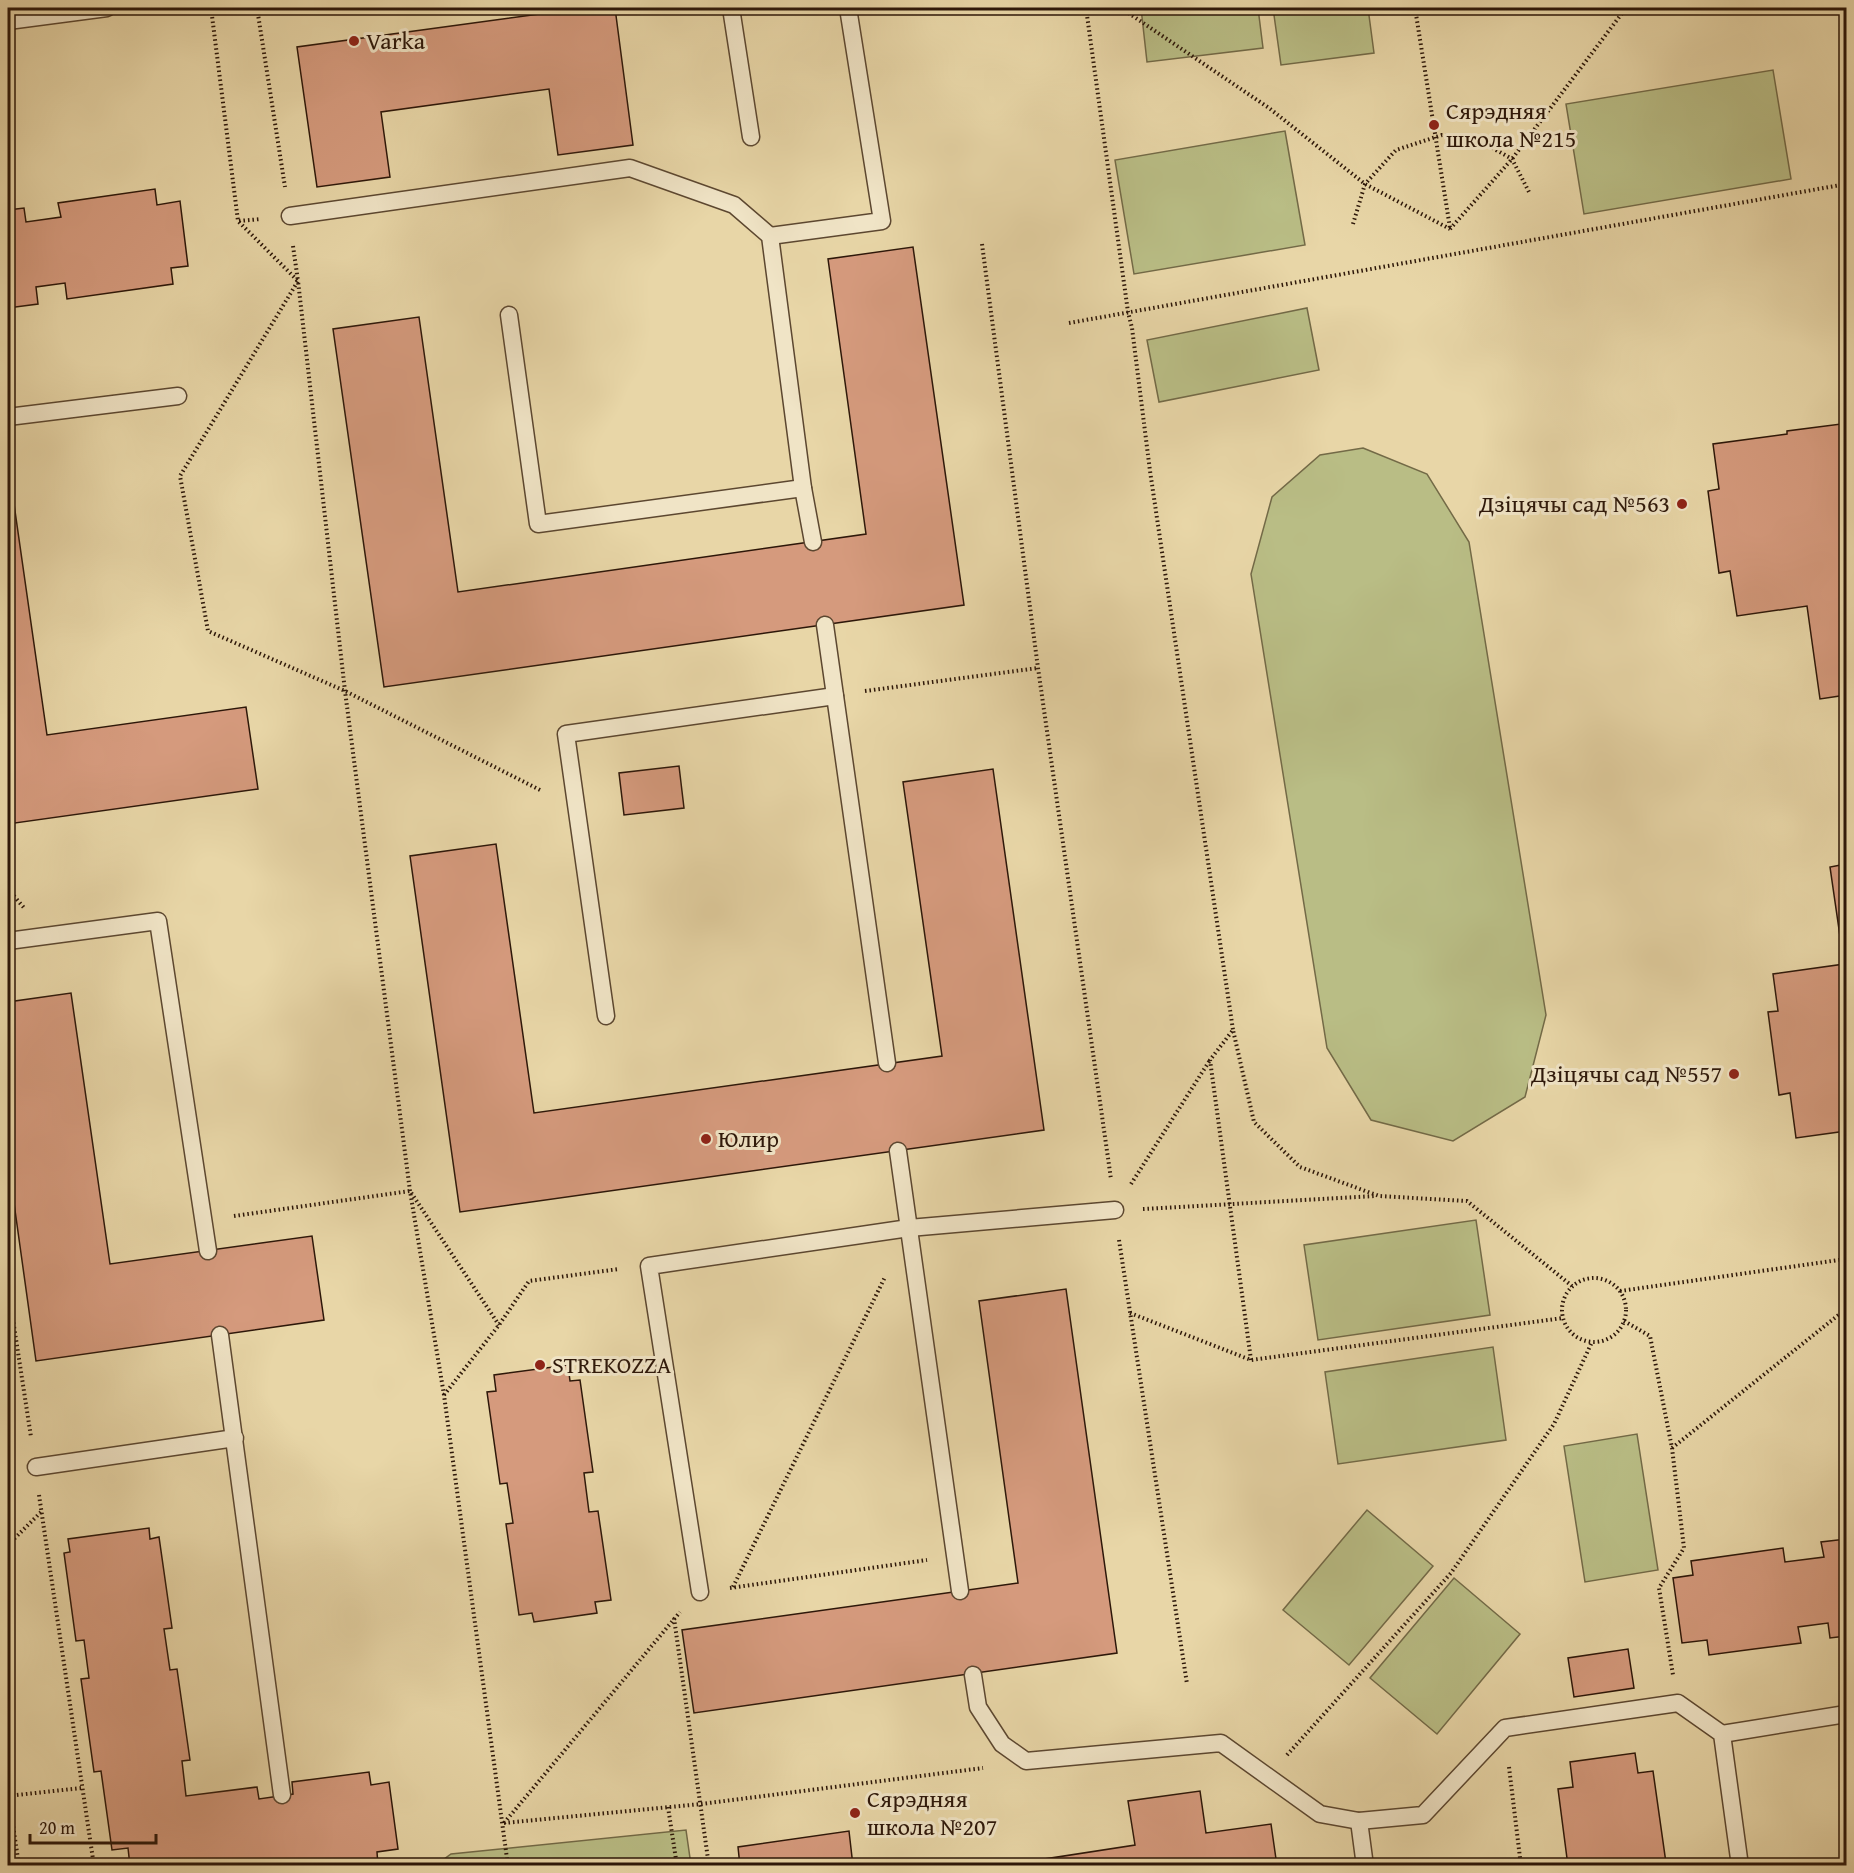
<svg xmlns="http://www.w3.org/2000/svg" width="1854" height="1873" font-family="'Gentium Book Plus',serif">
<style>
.green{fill:#b9bd85;stroke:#736a47;stroke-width:1.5}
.building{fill:#d59a7d;stroke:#2d1709;stroke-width:1.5}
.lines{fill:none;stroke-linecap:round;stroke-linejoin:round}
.service-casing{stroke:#5c4730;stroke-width:19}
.path{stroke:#2d1709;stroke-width:4;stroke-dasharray:1.5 3;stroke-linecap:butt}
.service{stroke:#f0e4c6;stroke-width:16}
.poi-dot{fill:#8f2418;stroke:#f0e4c6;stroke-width:2}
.labels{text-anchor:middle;stroke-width:6;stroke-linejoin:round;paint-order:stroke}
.poi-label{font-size:24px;fill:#2d1709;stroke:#f0e4c6;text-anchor:start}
</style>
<rect width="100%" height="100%" fill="#e8d6a7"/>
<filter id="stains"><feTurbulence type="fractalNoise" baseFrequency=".00333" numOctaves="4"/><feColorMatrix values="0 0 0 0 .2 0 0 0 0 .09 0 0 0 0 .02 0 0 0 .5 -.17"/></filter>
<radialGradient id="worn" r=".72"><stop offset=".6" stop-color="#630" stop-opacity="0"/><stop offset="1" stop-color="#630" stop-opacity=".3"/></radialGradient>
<g class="green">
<polygon points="1141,8 1258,8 1263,48 1147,62"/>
<polygon points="1273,8 1368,8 1374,53 1281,65"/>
<polygon points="1773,70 1791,179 1584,214 1566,104"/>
<polygon points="1285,131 1305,245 1134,274 1115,160"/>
<polygon points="1307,308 1319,370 1159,402 1147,340"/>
<polygon points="1363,448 1427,474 1469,542 1546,1015 1525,1097 1453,1141 1371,1120 1327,1048 1251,574 1272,497 1320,455"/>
<polygon points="1476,1220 1490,1315 1318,1340 1304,1245"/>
<polygon points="1493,1347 1506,1440 1338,1464 1325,1372"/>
<polygon points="1637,1434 1658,1570 1585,1582 1564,1446"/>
<polygon points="1367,1510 1433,1566 1349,1665 1283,1610"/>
<polygon points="1454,1578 1520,1634 1437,1734 1370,1678"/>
<polygon points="686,1830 691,1865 436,1865 451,1854"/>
</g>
<g class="building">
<polygon points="584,8 615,8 633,145 558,155 549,89 381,112 390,177 317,187 297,47"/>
<polygon points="155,189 157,205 180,201 188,266 171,268 173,284 67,299 65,283 36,287 38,304 8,308 8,210 24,208 26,222 61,217 58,203"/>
<polygon points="913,247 964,605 384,687 333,329 419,317 458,592 866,534 828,259"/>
<polygon points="1841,424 1842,426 1846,426 1846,495 1843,496 1846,520 1846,695 1820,699 1807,606 1737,616 1730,571 1719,573 1708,491 1719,489 1713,444 1787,434 1787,431"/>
<polygon points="8,469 9,469 47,735 246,707 258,789 8,824"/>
<polygon points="679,766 684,808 624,815 619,773"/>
<polygon points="993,769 1044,1130 460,1212 410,856 496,844 534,1113 942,1056 903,782"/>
<polygon points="1846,864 1846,1131 1796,1138 1790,1093 1779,1095 1768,1012 1778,1011 1773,974 1844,964 1830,867"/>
<polygon points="71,993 110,1264 312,1236 324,1320 36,1361 8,1160 8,1002"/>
<polygon points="1066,1289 1117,1653 694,1713 682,1630 1018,1583 979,1301"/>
<polygon points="568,1365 570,1381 580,1380 593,1472 584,1473 589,1512 598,1511 611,1600 595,1602 597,1613 534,1622 532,1613 519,1615 506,1524 513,1523 507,1483 500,1484 487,1392 496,1391 494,1375"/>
<polygon points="149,1528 150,1539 159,1537 172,1628 164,1629 170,1670 177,1669 190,1760 182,1761 186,1796 257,1787 259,1799 293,1794 292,1782 369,1772 371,1785 389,1782 398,1849 377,1852 378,1866 130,1866 128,1848 112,1850 101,1771 94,1772 81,1679 89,1678 84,1640 76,1641 64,1553 70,1552 68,1539"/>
<polygon points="1846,1539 1846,1636 1830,1638 1828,1623 1798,1627 1801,1643 1754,1649 1709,1655 1707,1640 1682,1643 1673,1578 1693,1575 1691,1561 1783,1548 1785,1562 1824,1557 1821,1542"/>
<polygon points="1628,1649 1634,1688 1574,1697 1568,1658"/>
<polygon points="1635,1753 1638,1773 1653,1771 1666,1863 1651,1866 1568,1866 1558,1789 1573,1787 1570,1762"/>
<polygon points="1200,1791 1206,1833 1271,1824 1277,1866 999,1866 1135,1845 1128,1801"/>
<polygon points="849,1831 853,1866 740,1866 738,1847"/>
</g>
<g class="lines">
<defs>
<g id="service">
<polyline points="731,8 751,137"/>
<polyline points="8,21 107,8"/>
<polyline points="290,216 630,168 734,205 770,236 803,488 813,542"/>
<polyline points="770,236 882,221 848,8"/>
<polyline points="509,315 538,524 803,488"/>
<polyline points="8,417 178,396"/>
<polyline points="825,625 887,1063"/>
<polyline points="8,941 158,921 208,1251"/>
<polyline points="606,1016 566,734 835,696"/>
<polyline points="898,1151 960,1591"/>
<polyline points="220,1335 282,1795"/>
<polyline points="36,1467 235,1438"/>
<polyline points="700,1592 649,1266 909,1228 1115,1210"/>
<polyline points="973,1675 978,1707 1002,1744 1026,1761 1221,1743 1320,1814 1359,1821 1423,1815 1505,1728 1678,1703 1722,1734 1740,1866"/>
<polyline points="1722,1734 1846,1714"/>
<polyline points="1359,1821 1365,1866"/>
</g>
</defs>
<use href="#service" class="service-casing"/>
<g class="path">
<polyline points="211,8 238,221 298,281 345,691 410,1191 444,1395 508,1866"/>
<polyline points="257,8 285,187"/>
<polyline points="1086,8 1128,312 1132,328 1150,471 1233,1030"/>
<polyline points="1121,8 1269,108 1365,184 1450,229"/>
<polyline points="1415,8 1450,228"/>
<polyline points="239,221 261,219"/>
<polyline points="1353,224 1365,184 1396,150 1442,135 1473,137 1512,159 1529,192"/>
<polyline points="1450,229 1512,159 1626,8"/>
<polyline points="982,244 1038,668 1111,1179"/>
<polyline points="293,246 298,281 180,476 208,631 345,691 542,791"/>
<polyline points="1069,323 1846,184"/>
<polyline points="865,691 1038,668"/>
<polyline points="8,889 25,909"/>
<polyline points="1131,1184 1210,1060"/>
<polyline points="1143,1209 1375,1196"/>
<polyline points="234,1216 410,1191 499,1325"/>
<polyline points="1119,1240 1187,1684"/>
<circle cx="1594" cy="1310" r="32"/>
<polyline points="8,1287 31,1437"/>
<polyline points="1620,1291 1846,1259"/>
<polyline points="1130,1313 1251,1360 1563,1318"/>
<polyline points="1624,1321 1650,1336 1672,1448 1684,1548 1659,1588 1673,1675"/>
<polyline points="1251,1360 1210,1060 1233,1030 1254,1122 1300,1167 1379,1196 1467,1201 1572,1286"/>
<polyline points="444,1395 499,1325 529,1281 619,1269"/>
<polyline points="1672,1448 1846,1309"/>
<polyline points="39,1495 94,1866"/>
<polyline points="8,1545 41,1512"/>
<polyline points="733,1587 885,1277"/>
<polyline points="730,1588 927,1560"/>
<polyline points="674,1618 709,1866"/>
<polyline points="1287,1755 1451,1573 1554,1424 1592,1342"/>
<polyline points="1509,1767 1521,1866"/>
<polyline points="8,1791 19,1866"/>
<polyline points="8,1796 81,1788"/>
<polyline points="668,1807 677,1866"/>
<polyline points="504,1823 680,1612"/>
<polyline points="504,1823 701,1804 983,1768"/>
</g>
<use href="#service" class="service"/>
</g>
<g class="poi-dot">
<circle cx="354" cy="41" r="6"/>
<circle cx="1434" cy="125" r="6"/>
<circle cx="1682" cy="504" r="6"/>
<circle cx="1734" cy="1074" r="6"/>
<circle cx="706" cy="1139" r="6"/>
<circle cx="540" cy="1365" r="6"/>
<circle cx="855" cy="1813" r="6"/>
</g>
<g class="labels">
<g class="poi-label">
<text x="366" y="49">Varka</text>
<text x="1446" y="119">Сярэдняя<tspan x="1446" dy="28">школа №215</tspan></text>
<text x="1670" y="512" text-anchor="end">Дзіцячы сад №563</text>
<text x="1722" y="1082" text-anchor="end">Дзіцячы сад №557</text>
<text x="718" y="1147">Юлир</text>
<text x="552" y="1373">STREKOZZA</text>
<text x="867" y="1807">Сярэдняя<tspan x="867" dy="28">школа №207</tspan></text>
</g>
</g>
<rect width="1854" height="1873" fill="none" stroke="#e8d6a7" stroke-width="30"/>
<rect x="9" y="9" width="1836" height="1855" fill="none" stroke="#2d1709" stroke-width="3"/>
<rect x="15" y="15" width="1824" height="1843" fill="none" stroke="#2d1709" stroke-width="1.5"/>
<path d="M30 1834v9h126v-9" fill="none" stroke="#2d1709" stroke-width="3"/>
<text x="39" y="1834" font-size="18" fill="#2d1709" stroke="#f0e4c6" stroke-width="4.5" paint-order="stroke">20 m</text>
<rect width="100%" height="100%" filter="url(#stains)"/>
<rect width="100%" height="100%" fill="url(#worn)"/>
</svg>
